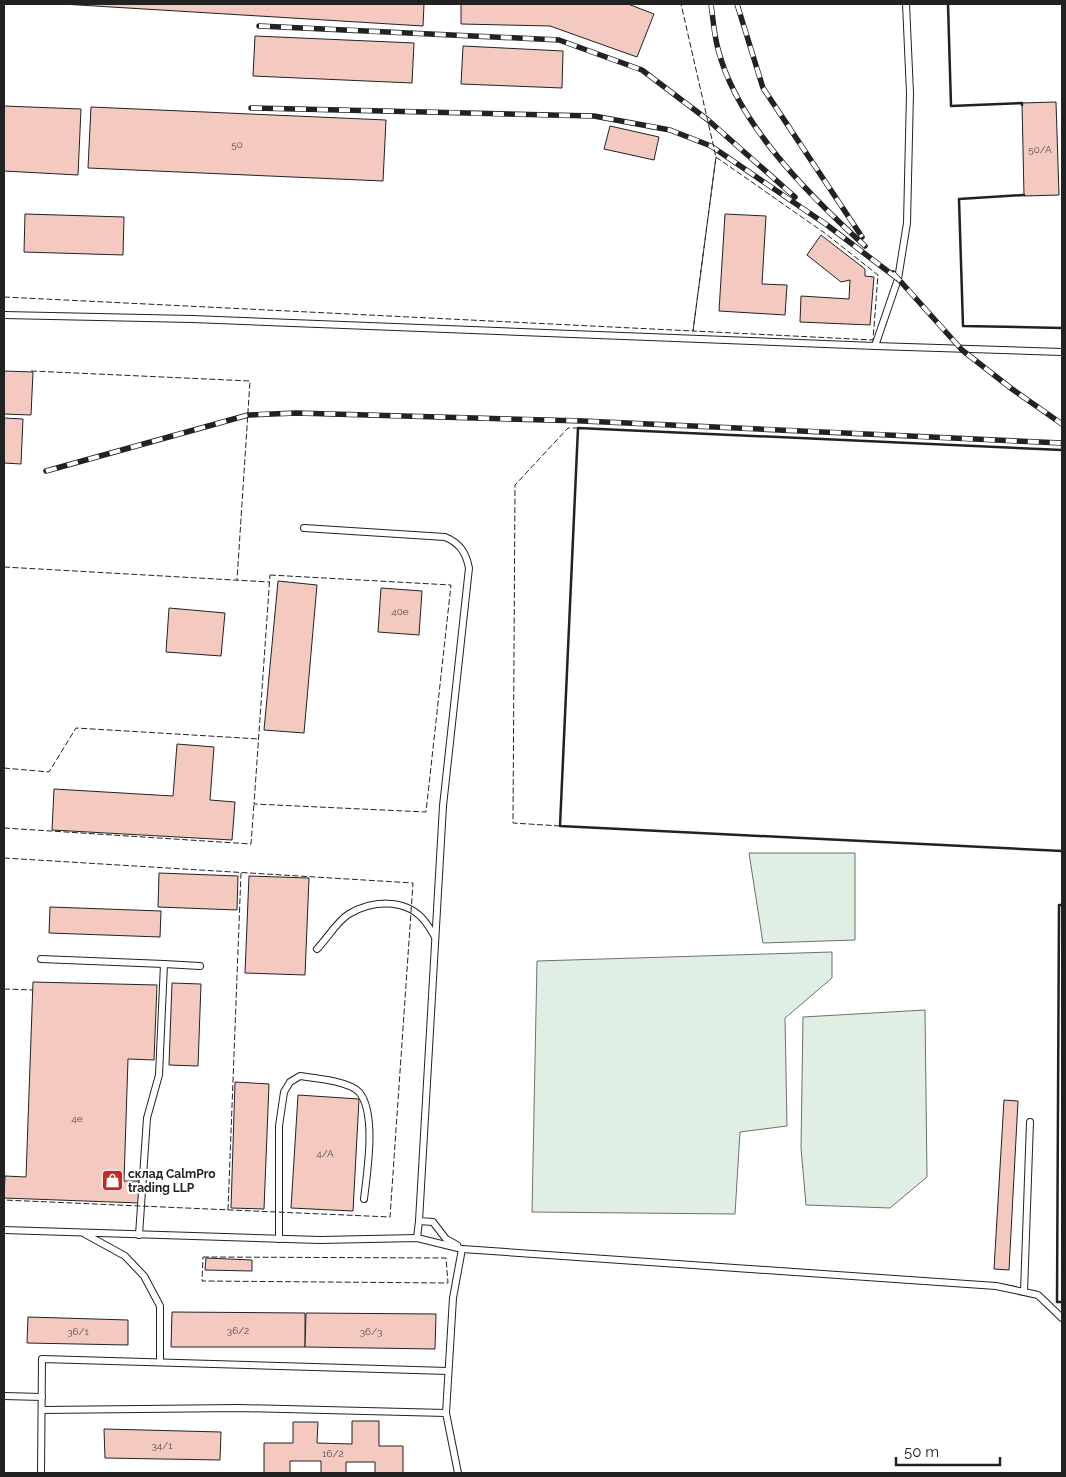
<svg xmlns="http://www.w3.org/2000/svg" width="1066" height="1477" font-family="Raleway,sans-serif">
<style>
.green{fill:#e0efe3;stroke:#6f6f6f}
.building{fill:#f3c9c0;stroke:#222}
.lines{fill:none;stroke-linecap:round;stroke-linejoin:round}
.service-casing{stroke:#222;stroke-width:8}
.service{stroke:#fff;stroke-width:6}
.rail-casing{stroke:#222;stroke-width:5.5}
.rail{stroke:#fff;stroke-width:4;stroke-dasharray:11;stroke-linecap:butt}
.fence{stroke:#222;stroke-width:1;stroke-dasharray:6 2.5;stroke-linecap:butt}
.wall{stroke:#222;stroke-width:2.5}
.labels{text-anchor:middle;stroke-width:4;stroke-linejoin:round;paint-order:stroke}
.number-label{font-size:10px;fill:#564c4a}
.poi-label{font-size:12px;font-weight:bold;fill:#222;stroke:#fff;text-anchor:start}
</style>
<rect width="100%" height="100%" fill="#fff"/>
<g class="green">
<polygon points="749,853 855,853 855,940 763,943"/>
<polygon points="832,952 832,978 785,1018 787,1126 740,1132 735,1214 532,1212 537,961"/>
<polygon points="925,1010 927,1177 890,1208 806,1205 801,1148 803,1017"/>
</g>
<g class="building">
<polygon points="62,4 424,4 423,26"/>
<polygon points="461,4 628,4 654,14 637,57 550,26 461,24"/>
<polygon points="255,36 414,43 412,83 253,76"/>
<polygon points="463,46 563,51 562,88 461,84"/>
<polygon points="1056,102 1059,195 1024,196 1022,103"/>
<polygon points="4,106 81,109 78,175 4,171"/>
<polygon points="91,107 386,120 383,181 88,168"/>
<polygon points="610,126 659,137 654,160 604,149"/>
<polygon points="25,214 124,217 123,255 24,252"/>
<polygon points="725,214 766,216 762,284 787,285 785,315 719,311"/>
<polygon points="821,235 865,269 865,276 874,277 870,325 800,322 801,296 849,299 850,280 841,282 807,255"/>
<polygon points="4,371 33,372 31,415 4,414"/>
<polygon points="4,418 23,419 21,464 4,463"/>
<polygon points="278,581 317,585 304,733 264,730"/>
<polygon points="381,588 422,591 419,635 378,632"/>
<polygon points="169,608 225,613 221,656 166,652"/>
<polygon points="177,744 214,747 210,800 235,802 232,840 52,830 54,789 173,796"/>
<polygon points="159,873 238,876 237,910 158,907"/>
<polygon points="249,876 309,878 305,975 245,973"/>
<polygon points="50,907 161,911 160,937 49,933"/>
<polygon points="33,982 157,985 154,1060 128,1059 124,1181 139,1181 139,1203 4,1198 5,1176 26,1177"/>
<polygon points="172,983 201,984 198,1066 169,1065"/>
<polygon points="235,1082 269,1084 264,1209 231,1208"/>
<polygon points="298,1095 359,1099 353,1211 291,1208"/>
<polygon points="1004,1100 1018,1101 1009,1270 994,1269"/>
<polygon points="206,1258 252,1260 252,1271 205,1270"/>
<polygon points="172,1312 305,1313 305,1347 171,1347"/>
<polygon points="306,1313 436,1314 435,1349 305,1347"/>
<polygon points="28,1317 128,1320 128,1345 27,1343"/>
<polygon points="352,1421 379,1421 379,1446 403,1446 403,1473 375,1473 375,1462 346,1462 346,1473 321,1473 321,1461 290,1461 290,1473 264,1473 264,1443 293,1443 293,1422 318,1422 317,1443 352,1444"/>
<polygon points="104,1429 221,1432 220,1460 105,1458"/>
</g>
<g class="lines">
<defs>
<g id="service">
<polyline points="4,315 192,319 875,346 898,279 907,223 910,93 906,4"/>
<polyline points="875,346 1062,352"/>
<path d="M304,528L445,537C460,543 466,553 469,568L443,806L419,1221L433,1222L446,1239L457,1245"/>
<path d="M317,949C327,939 337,921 349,914C371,901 403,898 422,918C427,923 431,930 435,937"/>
<polyline points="41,959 164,964 159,1075 147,1118 139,1235"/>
<polyline points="164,964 200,966"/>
<polyline points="4,1230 320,1240 417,1238 462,1249 996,1286 1038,1295 1062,1318"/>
<polyline points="85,1234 125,1256 144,1276 160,1306 160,1362"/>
<polyline points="417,1238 419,1221"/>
<path d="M279,1239V1126L284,1092L290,1082L300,1076C315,1078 348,1081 359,1092C377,1113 367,1173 364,1199"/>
<polyline points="1024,1292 1030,1122"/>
<polyline points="4,1396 42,1397"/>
<polyline points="42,1410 239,1408 446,1413"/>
<polyline points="41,1473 42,1359 448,1371"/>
<polyline points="458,1473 446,1413 453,1298 462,1249"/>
</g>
</defs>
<use href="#service" class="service-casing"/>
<use href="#service" class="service"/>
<defs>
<g id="rail">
<path d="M711,4C713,19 714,34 718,49C737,124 809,195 865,246"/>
<polyline points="737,4 763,88 862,237"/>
<polyline points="259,26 559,40 642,70 708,120 795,197"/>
<polyline points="251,108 594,116 670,130 711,146 827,225 898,279"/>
<polyline points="893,273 962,350 1012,389 1062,424"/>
<polyline points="46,471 248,415 296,413 583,421 1062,443"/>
</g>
</defs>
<use href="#rail" class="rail-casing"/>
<use href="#rail" class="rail"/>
<g class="fence">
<polygon points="716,157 826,234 878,275 873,340 693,331"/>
<polyline points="4,297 693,331 716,157 681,4"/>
<polyline points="31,371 250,381 237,580"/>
<polyline points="4,567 269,582"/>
<polygon points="270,575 451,585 426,812 254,804"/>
<polyline points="4,768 49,772 76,728 259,739"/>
<polyline points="560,826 513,823 515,485 568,428 578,428"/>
<polyline points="4,828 251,844 254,804"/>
<polyline points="4,858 413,883 390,1217 4,1200"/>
<polyline points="4,989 33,990"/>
<polyline points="228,1210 241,873"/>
<polygon points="203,1257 446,1258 448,1283 202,1281"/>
</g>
<g class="wall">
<polyline points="948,4 951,106 1022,103 1022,105"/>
<polyline points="1024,195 959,199 963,326 1062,328"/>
<polyline points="1062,450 578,428 560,826 1062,851"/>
<polyline points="1062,905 1059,905 1057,1302 1062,1302"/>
</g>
</g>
<defs>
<symbol id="shop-square" viewBox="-11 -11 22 22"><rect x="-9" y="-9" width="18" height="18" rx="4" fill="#c62828" stroke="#fff"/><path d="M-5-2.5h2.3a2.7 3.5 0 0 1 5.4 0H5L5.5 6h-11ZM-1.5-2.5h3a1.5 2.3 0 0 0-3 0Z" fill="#fff"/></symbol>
</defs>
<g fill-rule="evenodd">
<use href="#shop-square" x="100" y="1168" width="25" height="25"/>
</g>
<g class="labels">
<g class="number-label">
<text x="237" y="148">50</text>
<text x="1040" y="153">50/А</text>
<text x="400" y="615">40е</text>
<text x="77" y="1122">4е</text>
<text x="325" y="1157">4/А</text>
<text x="238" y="1334">36/2</text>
<text x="78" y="1335">36/1</text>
<text x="371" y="1335">36/3</text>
<text x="162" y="1449">34/1</text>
<text x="333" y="1457">16/2</text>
</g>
<g class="poi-label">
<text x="128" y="1178">склад CalmPro<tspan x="128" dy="14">trading LLP</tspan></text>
</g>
</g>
<rect width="1066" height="1477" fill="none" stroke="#222222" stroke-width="10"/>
<path d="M896 1457v8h104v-8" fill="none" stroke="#222222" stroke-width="2.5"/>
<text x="904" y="1457" font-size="15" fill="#222222" stroke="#ffffff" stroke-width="4" paint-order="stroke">50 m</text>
</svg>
